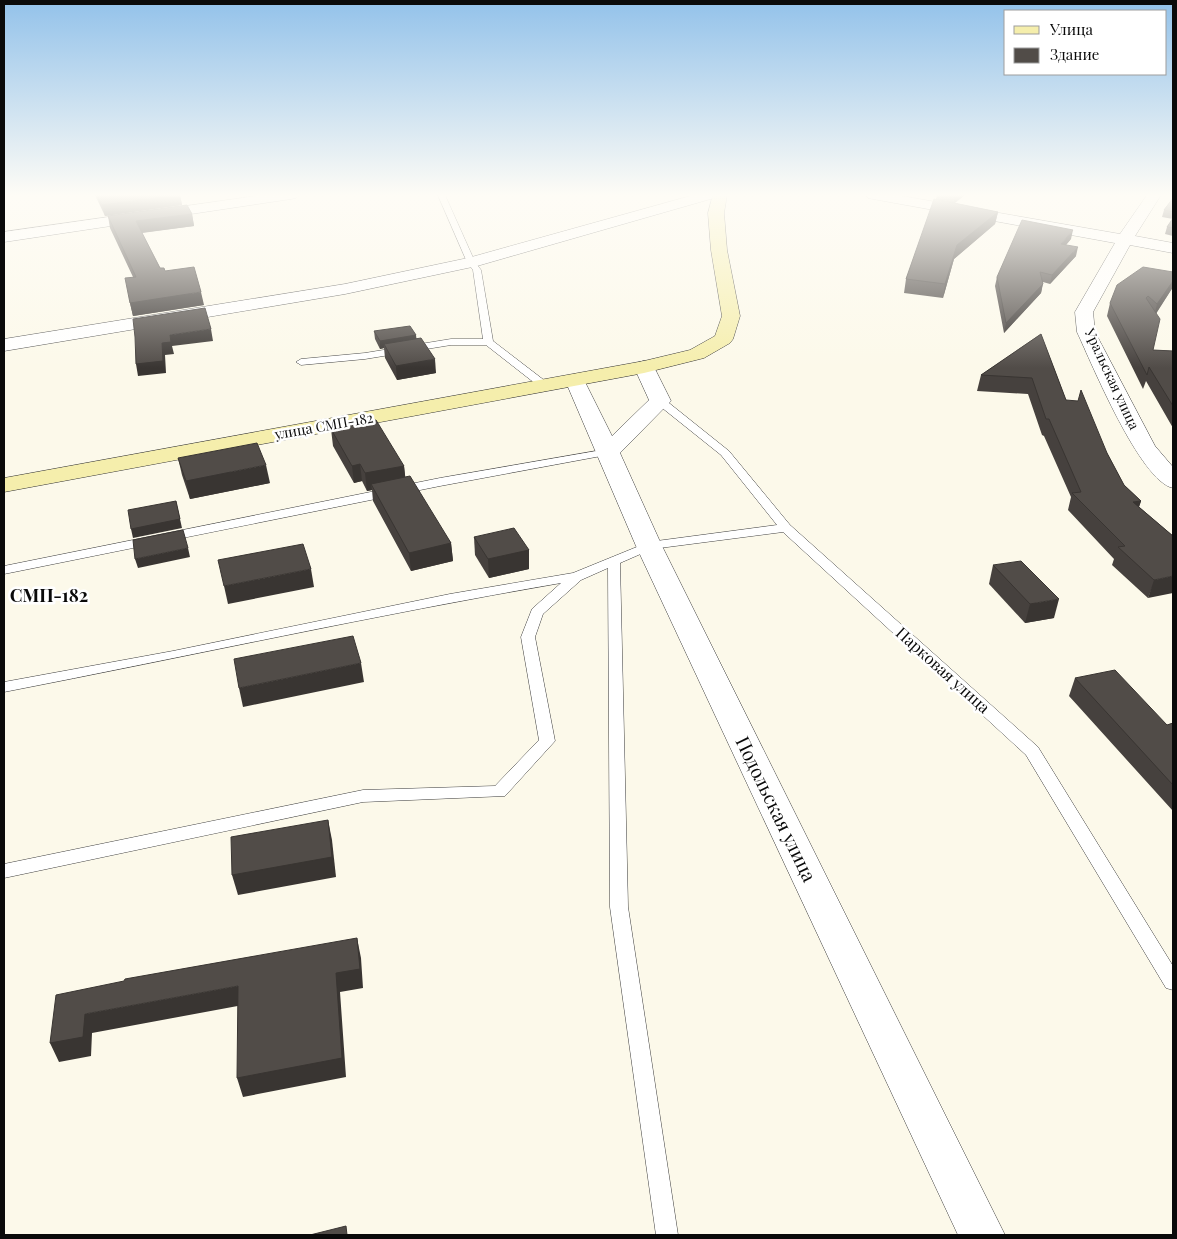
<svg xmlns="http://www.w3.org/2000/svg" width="1177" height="1239" font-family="'Playfair Display',serif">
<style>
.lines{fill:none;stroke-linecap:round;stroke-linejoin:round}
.lane-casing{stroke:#3d3d3d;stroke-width:1}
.street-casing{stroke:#3d3d3d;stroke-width:1}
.secondary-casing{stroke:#2c2c2c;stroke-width:1}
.lane{fill:#fff;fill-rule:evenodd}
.street{fill:#fff;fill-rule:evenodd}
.secondary{fill:#f5eeac;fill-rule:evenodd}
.wall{fill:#46413e}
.shaded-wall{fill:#393532}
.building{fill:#514c48;stroke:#393532}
.labels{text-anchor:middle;stroke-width:5;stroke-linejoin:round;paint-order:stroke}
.far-street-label{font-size:14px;fill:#0a0a0a;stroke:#fff}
.street-label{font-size:16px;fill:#0a0a0a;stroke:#fff}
.neighbourhood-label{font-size:18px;font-weight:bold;fill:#0a0a0a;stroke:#fff}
.near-street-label{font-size:19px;fill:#0a0a0a;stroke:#fff}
</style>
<rect width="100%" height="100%" fill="#fcf9ea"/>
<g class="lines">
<defs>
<g id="lane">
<polygon points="438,195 445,195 475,262 481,270 493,341 549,384 550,386 549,388 541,388 486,345 451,345 365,359 301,365 296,362 301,359 365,353 451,339 483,339 473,270 467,262"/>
<path d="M660,398L664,399L729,451L790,525L1038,747L1173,966V990L1166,988L1026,755L783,532L652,549L620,563L628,907L678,1235H656L610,907L608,568L581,580L543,614L535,637L555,741L505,796L363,802L4,878V864L363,790L495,786L539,740L521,637L532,609L561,583C375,615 190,656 4,692V682L173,651L450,594L573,573L649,542L777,525L721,455L656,403L655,401L656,399Z"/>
<polygon points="608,449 614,452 612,454 440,486 4,574 4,566 440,478"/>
</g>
<g id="street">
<polygon points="263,195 298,195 296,198 291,199 4,242 4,232"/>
<polygon points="694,195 716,195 714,198 477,266 345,294 4,351 4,339 345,284 468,258"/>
<path d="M866,195H896L1120,234L1147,195H1161L1135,236L1173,243V253L1130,245L1093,312L1095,332L1155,446L1173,467V488C1140,481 1092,364 1077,332L1075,312L1115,243L873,199L868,198Z"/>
<polygon points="644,361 651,363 654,367 671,401 620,453 662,546 1005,1235 958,1235 636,546 565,380 568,376 575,374 582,376 612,436 649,400 634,367 637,363"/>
</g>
<polygon id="secondary" points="713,195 727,195 724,213 727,250 740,316 733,339 730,343 704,358 644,373 4,492 4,478 644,361 690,350 715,336 722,316 711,250 708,213"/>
</defs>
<use href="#lane" class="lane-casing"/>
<use href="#street" class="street-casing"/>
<use href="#secondary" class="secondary-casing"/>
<use href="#lane" class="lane"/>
<use href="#street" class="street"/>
<use href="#secondary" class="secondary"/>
</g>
<g class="wall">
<polygon points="95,195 180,195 182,205 105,216"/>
<polygon points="937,195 965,195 955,203 998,212 995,224 954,259 943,298 904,293 906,279 936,199"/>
<polygon points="1173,198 1173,236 1165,234 1167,227 1173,219 1162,217 1164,210"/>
<polygon points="192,214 194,226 142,233 160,268 204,305 133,316 130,303 133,277 110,228 108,216"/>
<polygon points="1071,239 1066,245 1076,256 1050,284 1043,282 1041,293 1004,333 995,286 997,277"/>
<polygon points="1173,272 1173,287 1156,313 1153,350 1173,351 1173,428 1146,381 1143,389 1107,316 1110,303"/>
<polygon points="374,331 416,335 416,338 436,373 397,380 385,358 384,348 380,349 375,339"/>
<polygon points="1041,334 1066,400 1107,453 1124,485 1141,501 1139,507 1173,536 1148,598 1112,565 1114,559 1068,510 1071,497 1044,436 1042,435 1028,394 977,391 981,375"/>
<polygon points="331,429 404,466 405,477 451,543 453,561 411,571 373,501 372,490 367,491 362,481 354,483 333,446"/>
<polygon points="178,458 270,483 190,499 182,475"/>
<polygon points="474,537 529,550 529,569 489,578 475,555"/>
<polygon points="993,565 1054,618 1025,623 989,584"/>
<polygon points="1075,678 1167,725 1173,723 1173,811 1069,696"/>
</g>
<g class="shaded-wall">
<polygon points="180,195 182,205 105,216 102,205"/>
<polygon points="958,195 965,195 954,203 955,197"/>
<polygon points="998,212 995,224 954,259 943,298 945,284 957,245"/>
<polygon points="192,214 194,226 139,233 136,221"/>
<polygon points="1073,230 1071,239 1059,253 1061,244"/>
<polygon points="1078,247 1076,256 1050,284 1052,275"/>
<polygon points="1173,281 1173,287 1154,317 1157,304"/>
<polygon points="1043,284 1041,293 1004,333 1006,323"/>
<polygon points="201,292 204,305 133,316 130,303"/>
<polygon points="211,329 213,341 172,346 174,354 165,355 166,373 138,376 136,364 162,343 170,335"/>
<polygon points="416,335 417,343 384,344 384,348 380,349 380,341"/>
<polygon points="435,359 436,373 397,380 396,366"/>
<polygon points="360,464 362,481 354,483 352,466"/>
<polygon points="266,465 270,483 190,499 186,481"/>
<polygon points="404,466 406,483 371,484 372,490 367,491 365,473"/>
<polygon points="176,501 182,528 133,538 131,529"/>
<polygon points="1141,501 1135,518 1133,502"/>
<polygon points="451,543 453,561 411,571 409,553"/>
<polygon points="188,548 190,557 138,568 135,559"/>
<polygon points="529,550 529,569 489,578 488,559"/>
<polygon points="311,569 314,587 228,604 224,586"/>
<polygon points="1173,576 1173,593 1148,598 1154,580"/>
<polygon points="1059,599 1054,618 1025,623 1030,604"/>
<polygon points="361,663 364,682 243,707 239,688"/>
<polygon points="328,820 332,840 336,877 238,895 232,875"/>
<polygon points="357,938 361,958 363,988 340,992 346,1077 243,1097 237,1078 336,973"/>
<polygon points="238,986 243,1005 92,1033 91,1056 59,1062 50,1043 85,1014"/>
</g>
<g class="building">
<polygon points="97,195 179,195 102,205"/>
<polygon points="943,195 958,195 955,197"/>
<polygon points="1173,198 1173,212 1164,210"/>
<polygon points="934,199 998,212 957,245 945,284 906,279"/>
<polygon points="187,205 192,214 136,221 160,268 164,268 165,271 194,267 201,292 130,303 125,278 136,277 108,216"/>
<polygon points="1173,218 1173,228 1167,227"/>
<polygon points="1022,220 1073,230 1061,244 1078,247 1052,275 1040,272 1043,284 1006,323 997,277"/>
<polygon points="1143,267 1173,272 1173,281 1157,304 1148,296 1146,298 1160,319 1153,350 1173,351 1173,406 1149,367 1147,375 1110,303 1117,285"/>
<polygon points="205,308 211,329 170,335 171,342 162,343 163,361 136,364 135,337 133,319"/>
<polygon points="410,326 416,335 380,341 374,331"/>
<polygon points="1041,334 1066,400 1078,401 1081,390 1107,453 1124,485 1141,501 1133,502 1173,536 1173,576 1154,580 1118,547 1125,546 1072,493 1081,492 1049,419 1046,419 1032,378 981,375"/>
<polygon points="421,338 435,359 396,366 384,344"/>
<polygon points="376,420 404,466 365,473 360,464 352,466 331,429"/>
<polygon points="257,443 266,465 186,481 178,458"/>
<polygon points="410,476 451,543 409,553 371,484"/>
<polygon points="176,501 180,519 131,529 128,510"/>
<polygon points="514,528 529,550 488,559 474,537"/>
<polygon points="183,530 188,548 135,559 133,540"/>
<polygon points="303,544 311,569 224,586 218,560"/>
<polygon points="1021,561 1059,599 1030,604 993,565"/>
<polygon points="353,636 361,663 239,688 234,659"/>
<polygon points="1115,670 1167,725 1173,723 1173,785 1075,678"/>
<polygon points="328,820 332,857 232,875 231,837"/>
<polygon points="357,938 360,969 336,973 342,1058 237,1078 238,986 85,1014 83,1037 50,1043 56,995 124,981 125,979"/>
<polygon points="346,1226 347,1235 310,1235"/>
</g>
<linearGradient id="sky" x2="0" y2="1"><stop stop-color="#93c2ea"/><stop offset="0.53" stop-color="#fefcf6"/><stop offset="1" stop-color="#fefcf6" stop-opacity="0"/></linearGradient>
<rect width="1177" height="368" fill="url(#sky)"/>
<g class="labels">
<g class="far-street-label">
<text transform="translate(1112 379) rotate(65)" y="5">Уральская улица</text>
<text transform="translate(324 426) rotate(-10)" y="5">улица СМП-182</text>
</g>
<g class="street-label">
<text transform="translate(943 670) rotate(42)" y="6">Парковая улица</text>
</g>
<g class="neighbourhood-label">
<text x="49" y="602">СМП-182</text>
</g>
<g class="near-street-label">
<text transform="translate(776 809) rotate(64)" y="7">Подольская улица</text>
</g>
</g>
<rect width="1177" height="1239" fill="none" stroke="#0a0a0a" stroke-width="10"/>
<rect x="1004" y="10" width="162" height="65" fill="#ffffff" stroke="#9d9d9d"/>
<rect x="1014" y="26" width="25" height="8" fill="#f5eeac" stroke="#9d9d9d"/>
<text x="1050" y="35" font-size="15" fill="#0a0a0a">Улица</text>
<rect x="1014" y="48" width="25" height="15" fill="#514c48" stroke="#9d9d9d"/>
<text x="1050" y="60" font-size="15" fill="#0a0a0a">Здание</text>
</svg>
